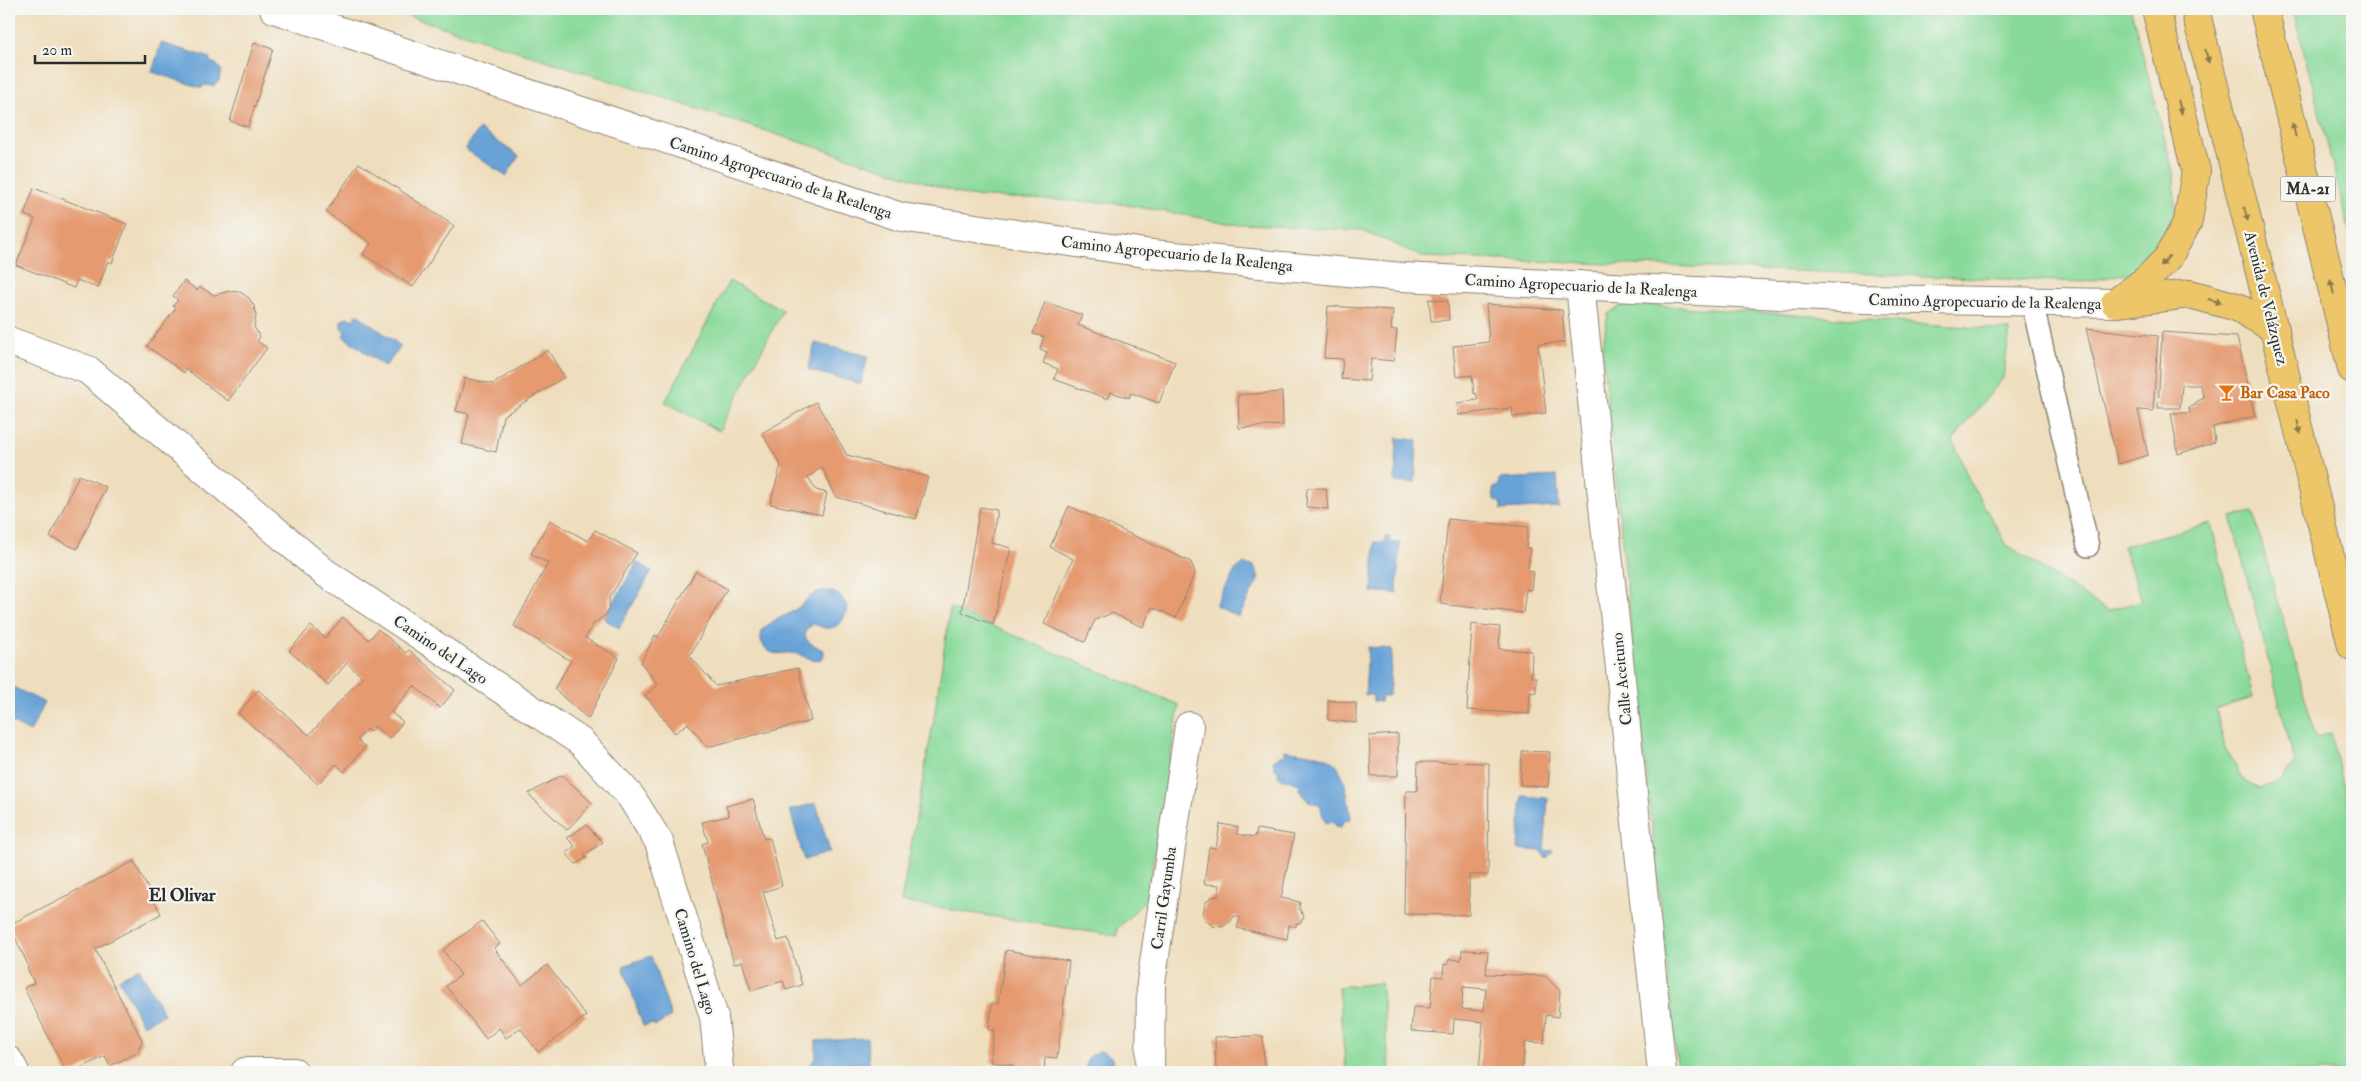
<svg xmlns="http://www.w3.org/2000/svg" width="2361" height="1081" font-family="'IM FELL Double Pica',serif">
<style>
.green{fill:#89da9a;stroke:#5a8262}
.water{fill:#67a2d7;stroke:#496681}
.building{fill:#e59a70;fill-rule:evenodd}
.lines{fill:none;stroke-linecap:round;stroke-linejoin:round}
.lane-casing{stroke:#8d8474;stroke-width:24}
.street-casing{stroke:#8d8474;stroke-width:30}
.highway-casing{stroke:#8d8474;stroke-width:30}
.lane{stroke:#fff;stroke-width:21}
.street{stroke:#fff;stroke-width:28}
.highway{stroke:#ecc669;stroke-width:28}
.oneway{fill:#8c784a}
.labels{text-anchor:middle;stroke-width:4.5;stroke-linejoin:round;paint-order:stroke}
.shield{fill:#f6f6f2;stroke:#686867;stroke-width:1}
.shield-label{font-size:15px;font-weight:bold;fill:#2b2b2b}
.street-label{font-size:16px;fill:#2b2b2b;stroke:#f6f6f2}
.food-label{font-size:16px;font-weight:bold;fill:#c56008;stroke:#f6f6f2;text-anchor:start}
.neighbourhood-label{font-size:18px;font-weight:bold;fill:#2b2b2b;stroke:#f6f6f2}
</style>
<rect width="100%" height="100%" fill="#f6f6f2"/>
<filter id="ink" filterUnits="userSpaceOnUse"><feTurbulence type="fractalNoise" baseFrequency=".02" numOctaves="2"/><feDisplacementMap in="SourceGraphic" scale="10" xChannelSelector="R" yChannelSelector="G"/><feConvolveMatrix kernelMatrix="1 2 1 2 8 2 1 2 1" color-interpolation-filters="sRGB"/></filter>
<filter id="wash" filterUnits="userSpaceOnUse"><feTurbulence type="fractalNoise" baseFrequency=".0096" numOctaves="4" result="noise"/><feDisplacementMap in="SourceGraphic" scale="20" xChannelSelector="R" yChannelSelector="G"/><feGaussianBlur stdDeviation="1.12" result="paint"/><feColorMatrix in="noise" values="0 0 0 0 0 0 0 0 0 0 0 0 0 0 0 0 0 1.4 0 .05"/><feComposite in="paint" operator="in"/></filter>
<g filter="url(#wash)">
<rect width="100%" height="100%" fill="#efdebd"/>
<g class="green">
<polygon points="387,9 2131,9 2174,175 2175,209 2159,247 2138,271 2085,282 1423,257 1363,230 1241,225 1115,203 968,196"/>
<polygon points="2293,9 2352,9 2352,242"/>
<polygon points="729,281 783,310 719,431 665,402"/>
<polygon points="1626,303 2010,330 2003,378 1953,440 1969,480 2007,545 2108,611 2142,600 2123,546 2211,523 2253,698 2216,709 2225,748 2245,782 2260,789 2282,780 2295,763 2231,517 2253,512 2316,737 2331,733 2352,823 2352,1072 1678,1072 1602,350 1608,314"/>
<polygon points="950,608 1179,705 1147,899 1117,929 1117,936 901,902 934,718"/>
<polygon points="1381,983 1390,1072 1346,1072 1338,987"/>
</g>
<g class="water">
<polygon points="161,43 211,58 210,62 216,64 221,70 219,81 213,86 203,85 202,88 152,72"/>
<polygon points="479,129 519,156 506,176 465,149"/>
<polygon points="357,314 401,346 385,367 343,336 345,332 341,327 341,321 347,317 354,320"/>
<polygon points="815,343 868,356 861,384 808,370"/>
<polygon points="1397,438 1417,440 1415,483 1395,482"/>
<polygon points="1557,476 1559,507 1501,510 1501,504 1494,499 1493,489 1500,484 1499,479"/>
<polygon points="1385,537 1390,537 1390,543 1400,543 1397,593 1372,592 1375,542 1385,543"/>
<polygon points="637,562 652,571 619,628 604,619"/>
<polygon points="1243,564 1254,566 1259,578 1239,617 1216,606 1236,569"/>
<path d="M820,591C833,590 842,594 847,607C846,618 838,630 825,628C821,627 818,625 813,624L806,630C802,643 815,644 824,651V655L822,659C810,662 803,654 792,653C786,652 780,655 773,653C769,652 764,648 762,643C755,624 782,619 793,611C804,605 808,595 820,591Z"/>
<polygon points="1368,647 1392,649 1389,696 1381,696 1380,702 1373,701 1373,695 1365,695"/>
<polygon points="9,685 45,703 30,732 9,721"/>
<path d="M1284,750C1298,753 1314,753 1327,758C1347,767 1348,801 1351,819L1344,821L1341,827L1336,826L1333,822L1326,824L1319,804C1306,802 1301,796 1299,784L1278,777L1279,771L1275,769L1273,761L1279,756H1283Z"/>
<polygon points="1522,796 1548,798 1544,850 1553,851 1546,859 1542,851 1518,849"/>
<polygon points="816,803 830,852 804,860 790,810"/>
<polygon points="651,956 671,1016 656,1026 652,1024 643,1026 623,966"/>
<polygon points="139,968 164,1014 143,1025 119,979"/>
<polygon points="867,1038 869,1063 821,1066 815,1072 807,1072 807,1068 816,1058 816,1041"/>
<path d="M1099,1051C1111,1053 1116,1061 1114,1072H1085L1088,1058Z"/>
</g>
<g id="blocks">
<g class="building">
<polygon points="254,43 273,49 248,127 230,121"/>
<polygon points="359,163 454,226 413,287 363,254 371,243 326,212"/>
<polygon points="34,188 127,224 112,263 108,261 98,288 77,280 74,288 16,265 35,219 24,215"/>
<polygon points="184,281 197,290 200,287 214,295 230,291 240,292 249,298 254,306 256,316 254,327 260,337 257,341 267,348 228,401 186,369 184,373 147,346 176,308 173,306 178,300 173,296"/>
<polygon points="1429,299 1448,301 1449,320 1431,321"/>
<polygon points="1045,302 1082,315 1078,325 1175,362 1159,403 1131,393 1129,398 1111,392 1108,399 1054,379 1058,369 1043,363 1047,352 1040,349 1044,337 1033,334"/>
<polygon points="1486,304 1562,310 1565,342 1538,344 1546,413 1513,417 1512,408 1458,415 1457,403 1478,400 1476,393 1474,394 1472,375 1456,377 1453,346 1489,342"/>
<polygon points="1328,306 1393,310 1391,330 1397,330 1394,361 1371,359 1369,381 1341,379 1343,359 1324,358"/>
<polygon points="2086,328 2158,336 2153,411 2138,410 2148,455 2118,464"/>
<polygon points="2162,332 2237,337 2255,416 2213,427 2215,442 2178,454 2171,413 2190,413 2189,407 2196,405 2196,402 2204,398 2200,385 2182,385 2180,408 2158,408"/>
<polygon points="548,350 564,377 503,416 496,452 462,444 469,414 456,411 465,378 493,384"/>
<polygon points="1282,392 1283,425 1239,428 1238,395"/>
<polygon points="816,402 847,455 928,477 916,519 836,497 822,467 808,477 816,490 827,493 822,515 770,504 781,465 762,433"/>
<polygon points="79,475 106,487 77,549 50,537"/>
<polygon points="1307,488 1326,488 1328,509 1306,507"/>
<polygon points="1069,506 1191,562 1195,572 1176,618 1152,607 1143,627 1112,613 1095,620 1085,642 1044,624 1073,559 1050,547"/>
<polygon points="980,507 997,510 992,543 1011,548 993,625 962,612"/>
<polygon points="1448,519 1528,527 1526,548 1530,548 1528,571 1533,572 1531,590 1526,589 1523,613 1440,604"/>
<polygon points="550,520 588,541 595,530 637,553 609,598 609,607 606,615 594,623 585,638 619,658 588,719 554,689 571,661 514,626 548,563 531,554"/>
<polygon points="696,571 727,589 690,655 692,658 716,686 798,668 811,721 707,747 688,723 675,733 645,695 658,685 641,663 655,635 658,637"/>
<polygon points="343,617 369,640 378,629 406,653 409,650 455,690 440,708 414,686 391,712 403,722 389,739 375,726 370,732 367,729 357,740 365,747 344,772 336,764 318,784 238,713 258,690 309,735 362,677 347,663 328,685 289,651 311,626 325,638"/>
<polygon points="1472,624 1500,627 1499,649 1532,651 1531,677 1536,677 1536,693 1530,692 1529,714 1467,710"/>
<polygon points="1328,700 1356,703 1356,723 1328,720"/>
<polygon points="1398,734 1398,776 1371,776 1369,736"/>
<polygon points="1522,751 1550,752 1548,787 1520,785"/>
<polygon points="1418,762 1489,763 1488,875 1469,875 1469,915 1404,914 1406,791 1417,791"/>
<polygon points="562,775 592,803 567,830 528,794"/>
<polygon points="753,799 764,839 770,838 782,886 763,892 778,941 788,938 802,985 786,990 783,981 751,991 742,961 734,964 702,844 708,842 702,822 729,816 726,806"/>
<polygon points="1220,824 1238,827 1237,834 1255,837 1257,829 1294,835 1281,898 1300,902 1299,908 1304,917 1300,923 1296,923 1296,927 1289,925 1287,939 1237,928 1240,917 1234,916 1231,921 1222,927 1212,926 1204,918 1203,912 1206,902 1211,897 1218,896 1220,885 1204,884 1209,847 1216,848"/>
<polygon points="586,825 603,842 584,855 586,858 576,864 566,853 575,846 567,838"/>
<polygon points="134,861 161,914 95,949 142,1040 138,1052 110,1066 105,1056 73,1072 66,1072 24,988 34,983 27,968 29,967 9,925"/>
<polygon points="482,921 500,944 494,948 522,985 547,965 586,1016 538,1052 520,1028 506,1038 499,1028 486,1039 446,986 461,975 443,950"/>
<polygon points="1006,950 1069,961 1057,1058 1045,1057 1044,1072 1012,1069 1013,1065 991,1062 995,1030 989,1030 992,1003 998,1004"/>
<path d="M1462,950L1488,951L1486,974L1545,976L1560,991L1558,1017L1546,1015L1544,1043L1525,1042L1522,1072H1479L1483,1022L1454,1019L1453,1034L1411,1031L1413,1007L1430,1008L1433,976L1443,977L1444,964L1448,965L1449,959L1461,960ZM1463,987L1486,989L1484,1011L1462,1009Z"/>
<polygon points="1254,1036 1263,1036 1264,1072 1216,1072 1215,1037"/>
</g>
</g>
</g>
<g filter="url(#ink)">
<use href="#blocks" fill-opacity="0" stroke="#8d8474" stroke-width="1"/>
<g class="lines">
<defs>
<polyline id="lane" points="2032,302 2088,546"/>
<g id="street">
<polyline points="274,9 901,217 1152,254 1402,277 1864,299 2115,303"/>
<polyline points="1580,285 1662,1072"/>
<polyline points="9,341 88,370 324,572 581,742 631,797 659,842 714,1017 719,1068 716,1072"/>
<polyline points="9,1061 15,1072"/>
<polyline points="245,1072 294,1072"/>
<polyline points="1150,1072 1151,983 1189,726"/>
</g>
<g id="highway">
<polyline points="2195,9 2352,646"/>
<polyline points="2264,9 2352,369"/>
<polyline points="2115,303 2146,280 2168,258 2188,221 2196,171 2156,9"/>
<polyline points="2116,303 2190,294 2237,307 2275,329"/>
</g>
</defs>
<use href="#lane" class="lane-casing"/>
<use href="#street" class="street-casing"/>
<use href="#highway" class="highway-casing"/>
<use href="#lane" class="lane"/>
<use href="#street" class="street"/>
<use href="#highway" class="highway"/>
</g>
<defs><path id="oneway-solid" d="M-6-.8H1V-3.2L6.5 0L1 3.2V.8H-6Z" transform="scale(1.25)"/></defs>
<g class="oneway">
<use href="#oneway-solid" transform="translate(2207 56) rotate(76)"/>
<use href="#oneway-solid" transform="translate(2180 107) rotate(76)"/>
<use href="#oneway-solid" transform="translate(2294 130) rotate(-104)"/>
<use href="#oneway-solid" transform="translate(2246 214) rotate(76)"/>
<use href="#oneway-solid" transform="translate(2165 261) rotate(130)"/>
<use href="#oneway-solid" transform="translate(2332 287) rotate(-104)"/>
<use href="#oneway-solid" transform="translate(2215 301) rotate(15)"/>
<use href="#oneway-solid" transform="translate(2299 427) rotate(76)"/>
</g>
</g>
<defs>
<symbol id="bar-bare" viewBox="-9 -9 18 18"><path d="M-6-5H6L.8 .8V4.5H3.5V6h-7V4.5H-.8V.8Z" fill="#e8710a" stroke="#f6f6f2" stroke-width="2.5" paint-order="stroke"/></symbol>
</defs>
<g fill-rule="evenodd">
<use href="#bar-bare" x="2214" y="380" width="25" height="25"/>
</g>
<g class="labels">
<rect class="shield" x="2280.5" y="176.5" width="55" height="25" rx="4"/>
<g class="shield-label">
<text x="2308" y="194">MA-21</text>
</g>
<g class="street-label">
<text transform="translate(781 177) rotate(18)" y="6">Camino Agropecuario de la Realenga</text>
<text transform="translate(1177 253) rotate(6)" y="6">Camino Agropecuario de la Realenga</text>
<text transform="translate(1581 285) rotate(3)" y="6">Camino Agropecuario de la Realenga</text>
<text transform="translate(2267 298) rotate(76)" y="6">Avenida de Velázquez</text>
<text transform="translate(1985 301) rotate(1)" y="6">Camino Agropecuario de la Realenga</text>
<text transform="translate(441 649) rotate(34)" y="6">Camino del Lago</text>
<text transform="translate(1621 679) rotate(-96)" y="6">Calle Aceituno</text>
<text transform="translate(1163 898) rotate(-82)" y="6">Carril Gayumba</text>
<text transform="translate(696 961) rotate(73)" y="6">Camino del Lago</text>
</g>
<g class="food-label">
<text x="2240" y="398">Bar Casa Paco</text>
</g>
<g class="neighbourhood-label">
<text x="182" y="901">El Olivar</text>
</g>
</g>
<rect width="2361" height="1081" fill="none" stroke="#f6f6f2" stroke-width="30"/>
<path d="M35 55v8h110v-8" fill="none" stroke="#2b2b2b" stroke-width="2.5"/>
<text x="42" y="55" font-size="15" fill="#2b2b2b" stroke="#f6f6f2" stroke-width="4" paint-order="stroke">20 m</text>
</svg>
